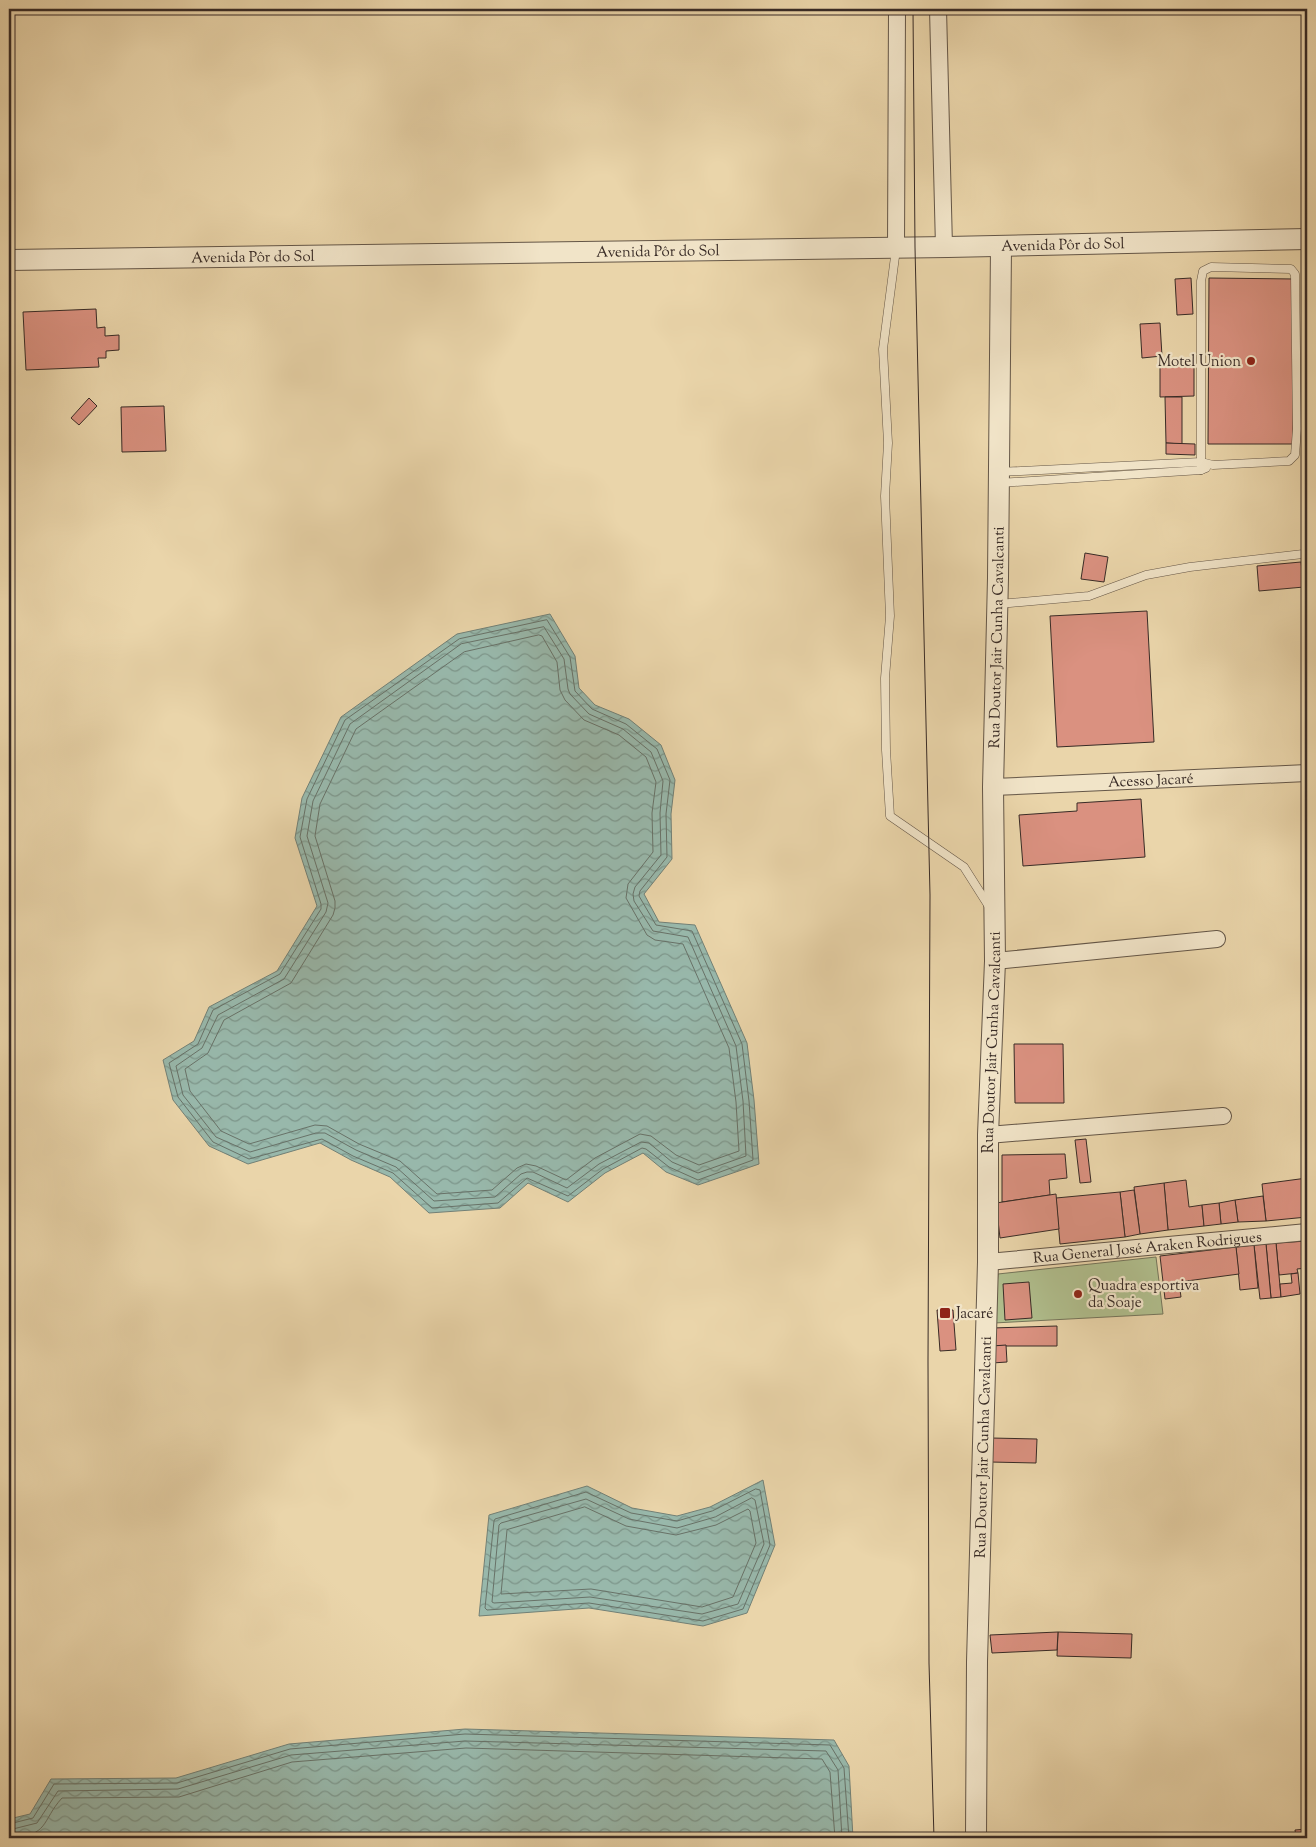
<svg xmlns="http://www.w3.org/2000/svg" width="1316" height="1847" font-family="'Sorts Mill Goudy',serif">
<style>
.pitch{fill:#b0be8d;stroke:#74745a}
.water{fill:url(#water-waves);stroke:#728076}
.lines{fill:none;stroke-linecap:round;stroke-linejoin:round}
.shore{stroke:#687268;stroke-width:1}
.building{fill:#da9180;stroke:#382b26}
.service-casing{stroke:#645647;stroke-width:9}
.minor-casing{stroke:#645647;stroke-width:18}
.tertiary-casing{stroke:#645647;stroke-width:22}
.service{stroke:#f1e4c8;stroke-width:8}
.minor{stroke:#f1e4c8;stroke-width:16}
.tertiary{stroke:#f1e4c8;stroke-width:20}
.tram{stroke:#382b26;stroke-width:1}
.poi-dot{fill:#8f2418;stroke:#f1e4c8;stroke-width:2}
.labels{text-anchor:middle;stroke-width:4.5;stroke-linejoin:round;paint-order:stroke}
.street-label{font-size:15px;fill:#382b26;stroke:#f1e4c8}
.poi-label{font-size:15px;fill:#382b26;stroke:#f1e4c8;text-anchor:start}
</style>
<defs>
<pattern id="water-waves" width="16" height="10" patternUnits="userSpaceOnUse" patternTransform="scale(1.25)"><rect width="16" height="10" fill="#98b8ab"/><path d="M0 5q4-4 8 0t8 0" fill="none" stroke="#7d968b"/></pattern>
</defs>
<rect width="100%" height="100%" fill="#ead5aa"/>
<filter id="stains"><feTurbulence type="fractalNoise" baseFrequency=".004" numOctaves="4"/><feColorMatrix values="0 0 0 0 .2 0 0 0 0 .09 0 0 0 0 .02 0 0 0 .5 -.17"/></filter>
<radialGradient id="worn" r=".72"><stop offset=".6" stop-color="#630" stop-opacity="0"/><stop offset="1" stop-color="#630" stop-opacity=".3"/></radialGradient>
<polygon class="pitch" points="1156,1257 1163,1314 994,1323 998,1274"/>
<g class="water">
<polygon points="550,614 575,656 579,688 595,705 629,719 661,745 675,780 671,814 672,859 644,894 659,922 695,925 747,1043 754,1100 759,1164 698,1185 666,1172 643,1153 605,1173 568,1202 528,1183 500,1208 429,1213 390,1177 351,1160 320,1143 248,1164 209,1146 173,1100 163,1060 194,1041 209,1007 277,971 317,906 295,838 302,798 341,717 457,634"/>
<polygon points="763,1480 775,1545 747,1613 703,1626 589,1608 479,1616 489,1515 587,1486 632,1508 677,1516 710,1507"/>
<polygon points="465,1729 834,1740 849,1766 853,1838 9,1838 9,1819 30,1814 51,1779 176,1778 289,1744"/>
</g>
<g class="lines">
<g class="shore">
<polygon points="547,620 570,657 575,691 592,709 626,724 657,749 670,780 666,814 667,857 640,891 639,896 656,925 692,931 742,1044 749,1101 753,1160 698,1180 669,1167 646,1149 642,1148 603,1169 568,1196 527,1178 498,1203 432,1208 393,1173 353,1156 322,1139 249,1159 213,1142 178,1097 169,1063 198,1044 213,1010 280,974 321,909 321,904 300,837 307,799 345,720 459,639"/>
<polygon points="544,627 564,659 568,689 570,694 589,714 623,729 651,752 663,781 660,813 661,855 635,887 633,894 634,901 653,931 688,937 736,1046 743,1101 746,1156 698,1173 672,1162 649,1143 641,1142 599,1164 567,1188 533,1172 527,1172 521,1174 495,1197 434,1201 396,1167 356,1150 325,1133 316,1133 250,1152 216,1137 183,1095 176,1066 202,1048 218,1015 284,979 326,912 328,903 307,836 313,801 350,724 461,644"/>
<polygon points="539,635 542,636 557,662 560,690 565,700 584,720 619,735 646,757 656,782 652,813 653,852 628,884 626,898 647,935 655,940 683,944 729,1048 736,1102 739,1151 699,1165 676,1155 651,1136 640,1134 595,1158 566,1180 536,1166 526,1164 517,1168 492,1190 437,1194 400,1161 359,1144 327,1126 315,1125 249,1144 221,1131 190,1091 185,1069 208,1053 224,1020 291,983 333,915 335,908 335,901 315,836 320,804 356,729 464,652"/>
<polygon points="756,1489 760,1490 770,1545 743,1609 703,1621 589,1603 487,1610 485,1608 494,1521 495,1519 586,1492 631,1513 677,1521 712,1511"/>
<polygon points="752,1498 755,1500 764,1544 738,1604 702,1614 590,1597 494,1603 492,1602 499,1525 501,1523 586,1499 629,1519 677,1528 715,1517"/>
<polygon points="585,1507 626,1526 676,1535 716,1525 748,1509 750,1511 756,1543 733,1597 702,1607 591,1589 501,1594 507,1530"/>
<polyline points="9,1824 33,1818 54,1784 177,1783 290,1749 465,1734 830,1745 844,1768 849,1838"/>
<polyline points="9,1830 37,1823 58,1791 178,1789 291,1755 465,1741 826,1751 838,1770 842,1838"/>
<path d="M9,1838C50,1836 41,1821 62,1798L179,1797L292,1762L466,1748L822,1759L830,1772L835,1838"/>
</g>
</g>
<g class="building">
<polygon points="1191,278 1193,314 1177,315 1175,279"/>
<polygon points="1209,278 1295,279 1293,444 1208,444"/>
<polygon points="96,309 97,328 105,327 105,336 119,335 119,350 106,351 106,358 98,358 99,367 26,370 23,312"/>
<polygon points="1160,323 1162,356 1142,358 1140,324"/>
<polygon points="1194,362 1194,396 1160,397 1160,363"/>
<polygon points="1165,397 1182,397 1182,444 1166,443"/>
<polygon points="89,398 97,406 79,425 71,418"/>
<polygon points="164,406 166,451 122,452 121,407"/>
<polygon points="1166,443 1195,444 1195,455 1166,454"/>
<polygon points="1085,553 1108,557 1104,582 1081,579"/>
<polygon points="1301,562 1304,587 1259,591 1257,566"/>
<polygon points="1147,611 1154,742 1057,747 1050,616"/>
<polygon points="1141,799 1145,857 1023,866 1019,815 1077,811 1077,803"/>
<polygon points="1305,1021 1307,1021 1307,1052"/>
<polygon points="1014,1044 1063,1044 1064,1103 1015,1103"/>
<polygon points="1086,1139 1091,1182 1080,1183 1075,1140"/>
<polygon points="1065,1154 1067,1178 1049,1180 1050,1195 1002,1202 1002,1155"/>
<polygon points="1307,1178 1307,1217 1266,1221 1262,1184"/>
<polygon points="1186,1180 1189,1207 1202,1205 1204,1226 1168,1230 1164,1183"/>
<polygon points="1164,1183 1168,1230 1140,1234 1134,1187"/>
<polygon points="1134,1190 1140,1234 1125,1237 1120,1192"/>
<polygon points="1120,1192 1125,1237 1060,1244 1056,1198"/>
<polygon points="1056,1194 1059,1229 1000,1238 996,1203"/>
<polygon points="1263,1196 1266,1221 1238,1222 1235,1200"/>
<polygon points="1235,1200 1238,1222 1221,1224 1219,1203"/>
<polygon points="1219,1203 1221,1224 1204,1226 1202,1205"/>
<polygon points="1307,1241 1307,1268 1297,1269 1298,1273 1279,1275 1276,1243"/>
<polygon points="1276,1243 1281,1297 1271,1298 1266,1244"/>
<polygon points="1266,1244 1271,1298 1260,1299 1254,1245"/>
<polygon points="1254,1245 1258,1288 1240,1290 1236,1247"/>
<polygon points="1236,1247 1239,1274 1179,1282 1181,1297 1165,1299 1160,1256"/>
<polygon points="1298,1273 1300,1294 1281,1297 1280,1284 1292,1283 1291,1274"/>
<polygon points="1029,1282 1032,1318 1005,1320 1003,1284"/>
<polygon points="937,1310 953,1310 956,1350 940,1351"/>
<polygon points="1057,1326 1057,1346 992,1346 992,1328"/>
<polygon points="1006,1345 1007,1362 992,1363 992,1346"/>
<polygon points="991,1438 1037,1439 1036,1463 990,1462"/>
<polygon points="1058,1632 1132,1634 1131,1658 1057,1656"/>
<polygon points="1058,1632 1057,1650 992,1653 990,1635"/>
<polygon points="1307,1829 1307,1838 1296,1838 1295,1830"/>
</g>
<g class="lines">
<defs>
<g id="service">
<polyline points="896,249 883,349 888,443 885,496 890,616 885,678 886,750 890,816 964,867 990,908"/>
<polyline points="999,472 1201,462 1213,465 1289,461 1295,455 1297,429 1295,274 1291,269 1211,267 1203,271 1201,281 1201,470"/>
<polyline points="999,483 1201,470 1206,468"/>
<polyline points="999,604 1089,596 1146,575 1190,567 1303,554"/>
</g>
<g id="minor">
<polyline points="938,9 944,247"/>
<polyline points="896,247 897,9"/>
<path id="s1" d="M993,787L1307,773"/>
<polyline points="995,961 1217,939"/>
<polyline points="988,1135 1223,1116"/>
<path id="s2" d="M988,1262L1307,1232"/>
</g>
<g id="tertiary">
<path id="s3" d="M9,260L948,247L1307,239"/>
<path id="s4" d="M976,1838L977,1662L988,1262V1135L995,961L993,787L998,578L1001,246"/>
</g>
</defs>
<use href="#service" class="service-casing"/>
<use href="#minor" class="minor-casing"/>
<use href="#tertiary" class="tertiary-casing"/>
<use href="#service" class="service"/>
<use href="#minor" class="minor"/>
<use href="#tertiary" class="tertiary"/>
<polyline class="tram" points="913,9 915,247 930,895 928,1361 929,1663 934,1838"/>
</g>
<g class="poi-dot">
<circle cx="1251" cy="361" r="5"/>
<circle cx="1078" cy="1294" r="5"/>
<rect x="939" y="1307" width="12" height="12" rx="2.5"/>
</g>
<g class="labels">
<g class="street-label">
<text dy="5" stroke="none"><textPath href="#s3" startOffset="1054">Avenida Pôr do Sol</textPath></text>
<text dy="5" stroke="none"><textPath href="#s3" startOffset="649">Avenida Pôr do Sol</textPath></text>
<text dy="5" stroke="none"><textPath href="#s3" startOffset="244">Avenida Pôr do Sol</textPath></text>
<text dy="5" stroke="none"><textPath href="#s4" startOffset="1201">Rua Doutor Jair Cunha Cavalcanti</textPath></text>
<text dy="5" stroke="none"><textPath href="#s1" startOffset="158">Acesso Jacaré</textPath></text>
<text dy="5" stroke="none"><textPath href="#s4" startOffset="796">Rua Doutor Jair Cunha Cavalcanti</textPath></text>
<text dy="5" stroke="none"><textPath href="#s2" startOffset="160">Rua General José Araken Rodrigues</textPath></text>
<text dy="5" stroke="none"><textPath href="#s4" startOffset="391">Rua Doutor Jair Cunha Cavalcanti</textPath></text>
</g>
<g class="poi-label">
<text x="1241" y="366" text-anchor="end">Motel Union</text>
<text x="1088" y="1290">Quadra esportiva<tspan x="1088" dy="17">da Soaje</tspan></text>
<text x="956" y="1318">Jacaré</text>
</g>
</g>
<rect width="1316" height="1847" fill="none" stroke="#ead5aa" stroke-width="30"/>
<rect x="10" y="10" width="1296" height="1827" fill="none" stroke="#382b26" stroke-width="2.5"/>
<rect x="15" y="15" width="1286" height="1817" fill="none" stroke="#382b26"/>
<rect width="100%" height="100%" filter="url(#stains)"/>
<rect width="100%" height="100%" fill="url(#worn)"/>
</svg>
